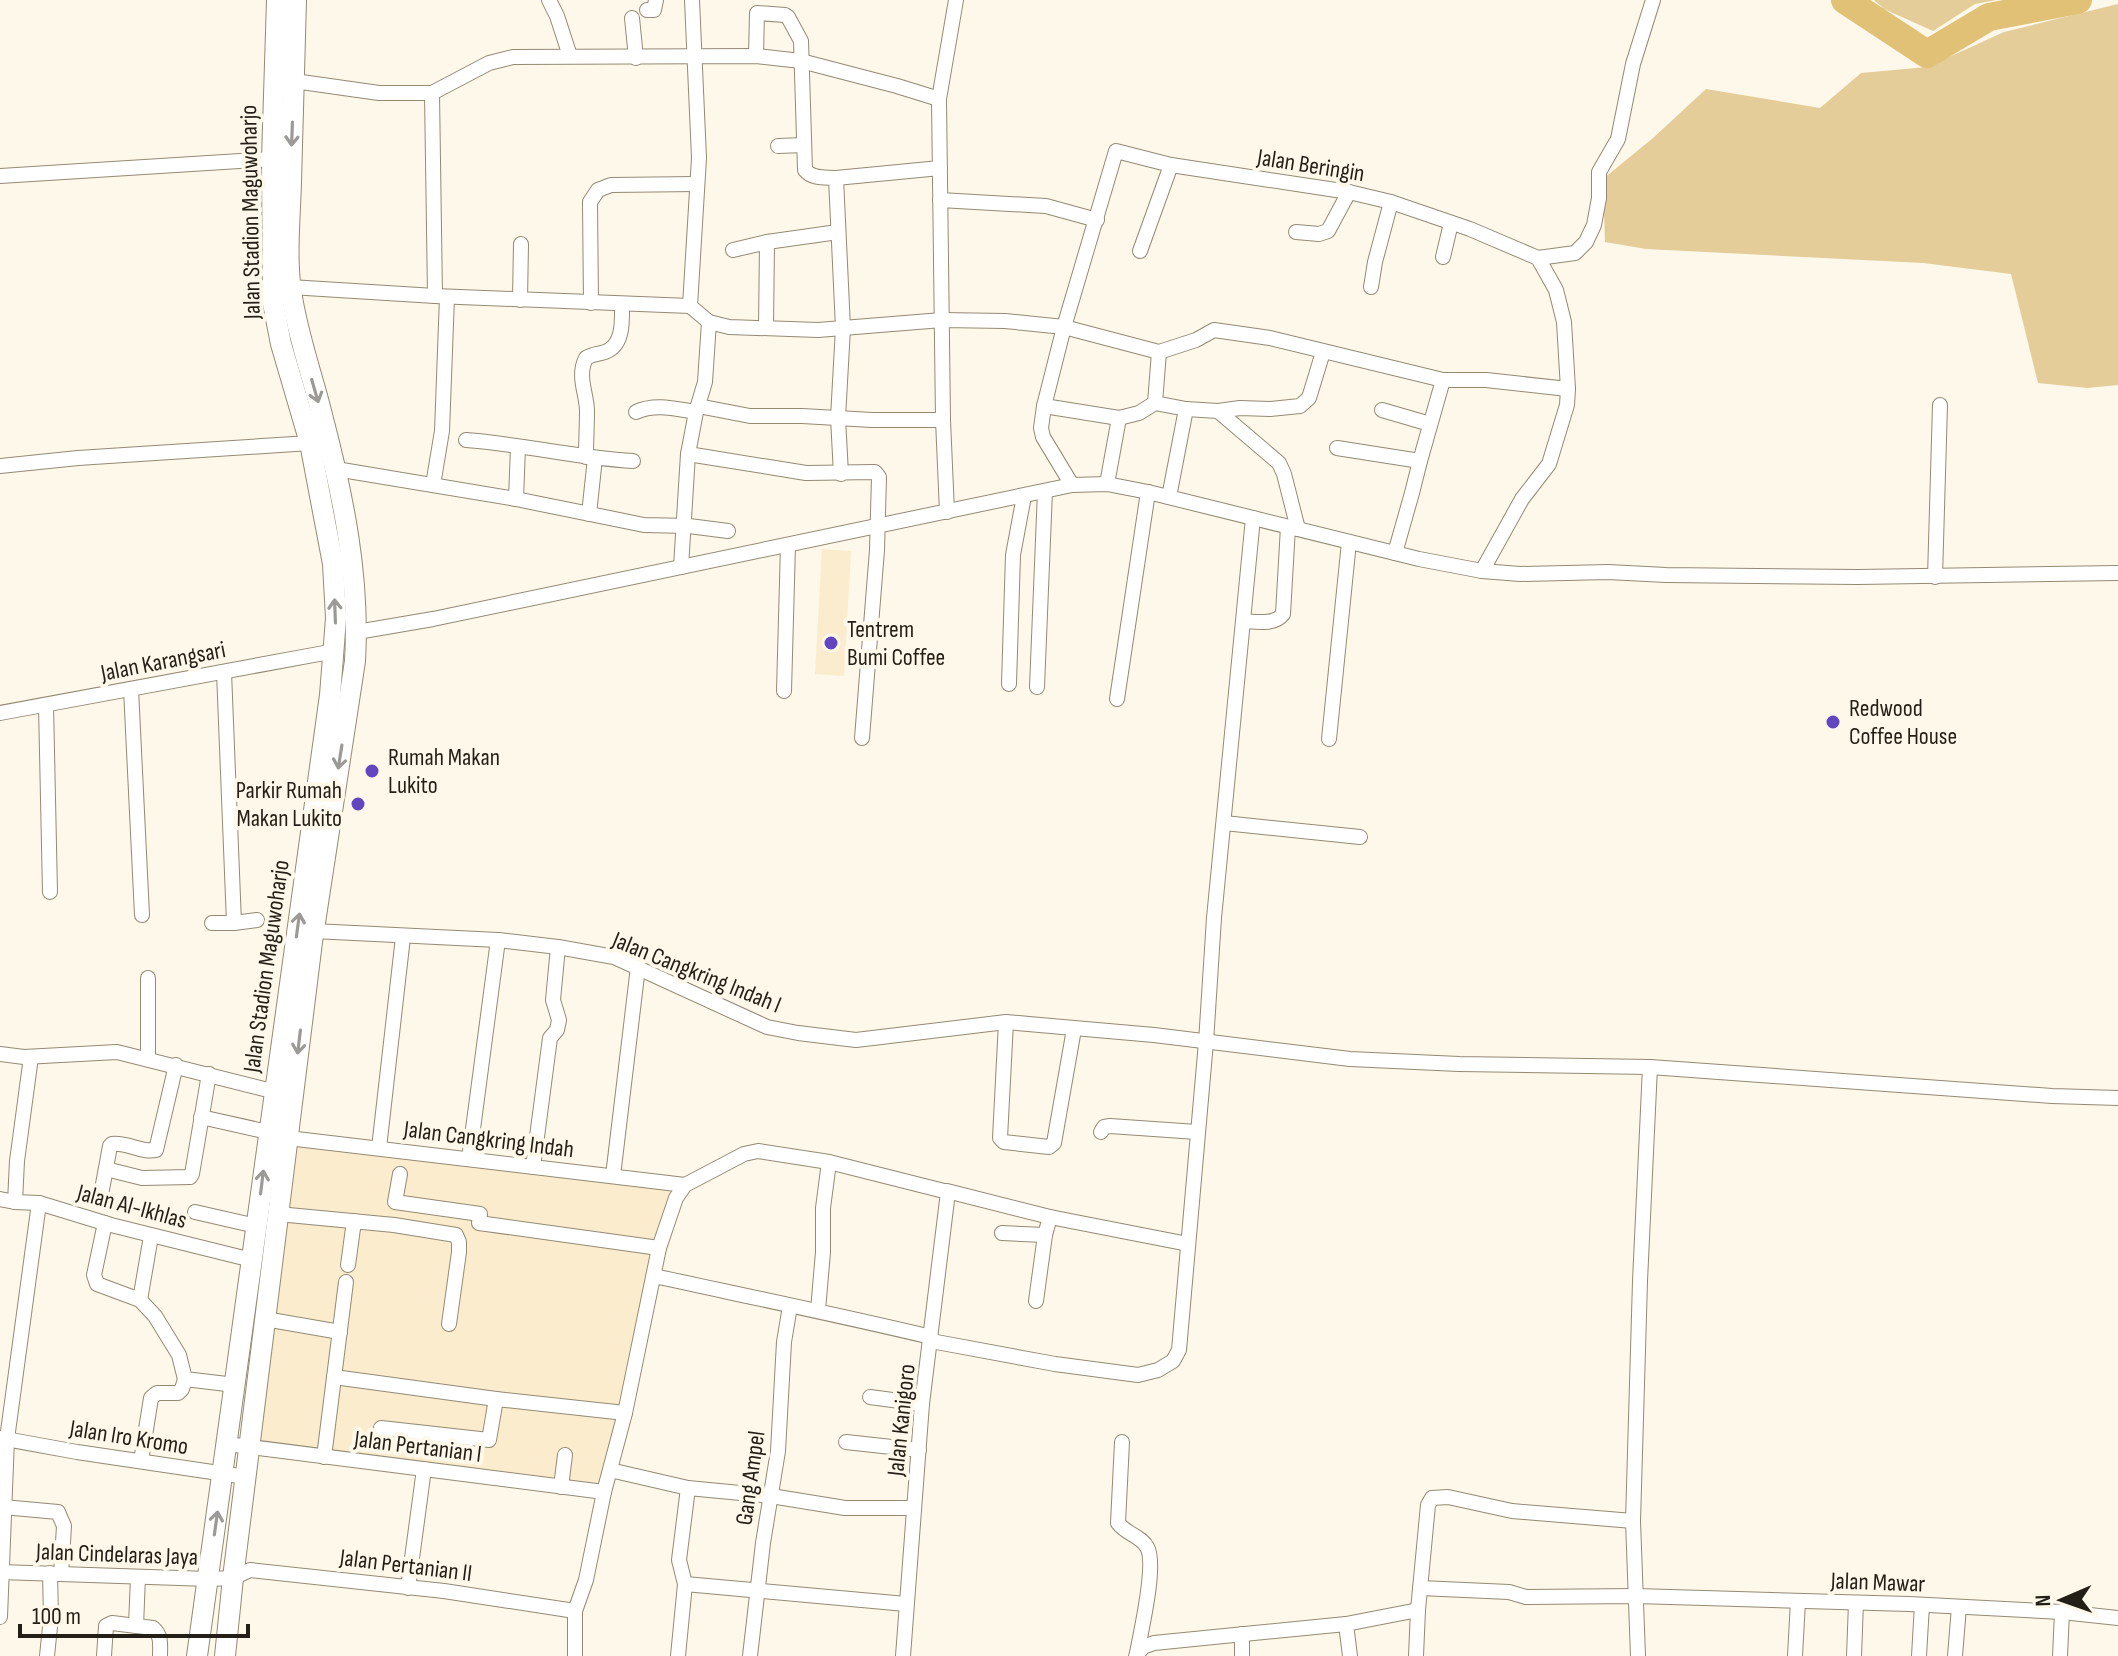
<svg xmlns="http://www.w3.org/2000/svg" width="2118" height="1656" font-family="'Sofia Sans Condensed',sans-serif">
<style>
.built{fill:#faeccd}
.green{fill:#e4cd98}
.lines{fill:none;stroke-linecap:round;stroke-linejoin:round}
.river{stroke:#e0c176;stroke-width:28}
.street-casing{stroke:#948a74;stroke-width:16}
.secondary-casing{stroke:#948a74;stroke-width:22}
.street{stroke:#fff;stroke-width:14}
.secondary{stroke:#fff;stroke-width:20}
.oneway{stroke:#9c9a96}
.poi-dot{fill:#6146bf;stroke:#fef8ea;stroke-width:3}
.labels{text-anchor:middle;stroke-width:8;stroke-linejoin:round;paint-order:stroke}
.street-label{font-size:24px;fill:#231f16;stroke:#fef8ea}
.poi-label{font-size:24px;fill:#231f16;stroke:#fef8ea;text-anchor:start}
</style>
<rect width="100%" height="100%" fill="#fef8ea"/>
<g class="built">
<polygon points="822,549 851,551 844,676 815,674"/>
<polygon points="288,1138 685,1185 604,1492 249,1447"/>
</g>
<g class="green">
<polygon points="1874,0 1996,0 1975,4 1933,31 1884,9"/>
<polygon points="2118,4 2118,385 2087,388 2038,383 2011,274 1923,263 1646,249 1605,242 1603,179 1653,138 1706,89 1820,108 1861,73 1927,67 2004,32"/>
</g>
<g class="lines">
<polyline class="river" points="1845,0 1927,54 1989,17 2078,0"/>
<defs>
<g id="street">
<polyline points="549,0 557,16 570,56"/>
<polyline points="647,10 654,10 656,0"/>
<polyline points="632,18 636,58"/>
<path d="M756,56L757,13L785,15L788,17L801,41L805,170C812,179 825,177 836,178L843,328L838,418L841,474"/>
<polyline points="287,80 379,93 432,93 489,63 513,57 756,56 801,61 897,86 939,99"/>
<polyline points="432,93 435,296"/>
<polyline points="778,146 804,145"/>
<polyline points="0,176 272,159"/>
<polyline points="836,178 940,168"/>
<polyline points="940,200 1046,206 1097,220"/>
<polyline points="1296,232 1319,234 1328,231 1349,192"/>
<polyline points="733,250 767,242 838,232"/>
<polyline points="1140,251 1171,165"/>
<polyline points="1443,257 1451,223"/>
<polyline points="1538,258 1575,253 1586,242 1594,225 1599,198 1599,172 1618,139 1633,64 1653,0"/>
<polyline points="290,287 435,296 690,306 709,322 729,327 818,330 942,320 1005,321 1064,327 1159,352 1196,340 1214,330 1270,338 1443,380 1486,380 1568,389"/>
<polyline points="1371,287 1375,262 1391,202"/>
<polyline points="520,300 521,244"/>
<polyline points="591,303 590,202 598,190 611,185 697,184"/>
<polyline points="690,306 699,158 692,0"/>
<polyline points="766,328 767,242"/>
<polyline points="1159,352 1155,403 1186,409 1218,411 1279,463 1284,474 1298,529"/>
<polyline points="698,406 750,416 802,416 872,420 943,420"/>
<polyline points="1044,406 1119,418 1139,413 1155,403"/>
<polyline points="1382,410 1430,424"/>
<polyline points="1218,411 1240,408 1270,409 1300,406 1309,398 1323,352"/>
<path d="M636,412C655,403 676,409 696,412"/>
<path d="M466,440C522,444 576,458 633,461"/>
<polyline points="1337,448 1420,461 1412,493 1395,553"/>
<polyline points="688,454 806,473 875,472 879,477 877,550 862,738"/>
<path d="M586,457C586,441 587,425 587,410C586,391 577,376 586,358C592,354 599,354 605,352C624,345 622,321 622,304"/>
<polyline points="1420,461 1443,380"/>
<polyline points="0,466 78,458 310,443"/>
<polyline points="336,469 516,499 644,525 689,526 728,531"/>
<polyline points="1107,484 1119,418"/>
<polyline points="433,485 442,431 447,297"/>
<polyline points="1072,485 1043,437 1041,428 1044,406 1064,327 1116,151 1171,165 1349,192 1391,202 1470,229 1538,258 1556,290 1564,322 1568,389 1567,405 1549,464 1522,499 1482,571"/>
<polyline points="1169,497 1186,409"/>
<polyline points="516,499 518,447"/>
<polyline points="947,512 943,420 939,99 956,0"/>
<polyline points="589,514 595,458"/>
<polyline points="681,567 688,454 696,412 705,382 709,322"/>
<polyline points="1935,577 1940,405"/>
<path d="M1244,621C1257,622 1275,625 1283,614L1288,527"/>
<polyline points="357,632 433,619 1072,485 1107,484 1148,492 1419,559 1482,571 1520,574 1608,572 1666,575 1858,577 2118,573"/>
<polyline points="1009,684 1013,555 1024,496"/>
<polyline points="1037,687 1045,491"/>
<polyline points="131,689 142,915"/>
<polyline points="784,691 788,545"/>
<polyline points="1117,699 1148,492"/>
<polyline points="46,705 50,892"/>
<polyline points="0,713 335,651"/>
<polyline points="1329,739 1349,542"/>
<polyline points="1224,823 1360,837"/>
<polyline points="212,923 234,923 224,672"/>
<polyline points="234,923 257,920"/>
<polyline points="313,931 498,940 558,947 614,957 767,1027 798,1033 856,1040 1006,1022 1154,1035 1350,1059 1459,1064 1650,1067 2052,1096 2118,1098"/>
<polyline points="148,978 148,1058"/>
<polyline points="1006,1022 1000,1138 1004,1142 1049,1147 1054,1143 1074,1029"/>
<polyline points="0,1054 24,1057 117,1052 284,1094"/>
<polyline points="201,1117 268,1132"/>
<polyline points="1101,1132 1104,1127 1110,1126 1197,1132"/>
<polyline points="288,1138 685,1185"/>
<polyline points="379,1148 403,937"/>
<polyline points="469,1159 498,940"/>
<polyline points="533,1167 550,1038 557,1030 559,1020 553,1000 558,947"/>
<polyline points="106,1169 142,1178 190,1177 192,1174 209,1074"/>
<polyline points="400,1174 395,1202 480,1214 479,1223 659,1248"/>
<polyline points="613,1176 638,967"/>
<polyline points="947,1191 1054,1218"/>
<path d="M101,1195L110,1146L112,1144C127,1142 142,1153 156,1150L176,1065"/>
<polyline points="0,1199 15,1202 39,1203 111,1225 252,1260"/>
<polyline points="15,1202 17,1161 31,1057"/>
<polyline points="195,1212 256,1226"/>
<polyline points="278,1214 394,1225 456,1235 459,1242 459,1252 449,1324"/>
<polyline points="105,1223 94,1275 97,1284 140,1300 155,1316 179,1355 185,1379 235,1385"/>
<polyline points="1002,1233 1045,1235"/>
<polyline points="348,1265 354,1221"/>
<path d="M654,1276C746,1296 839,1315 931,1337"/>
<polyline points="140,1300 151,1236"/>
<polyline points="1036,1301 1045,1235 1050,1217 1188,1244"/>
<polyline points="818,1310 823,1252 823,1208 829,1162"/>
<polyline points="265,1319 340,1332"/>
<polyline points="931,1341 1055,1364 1138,1375 1158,1370 1173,1361 1179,1350 1206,1042 1214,918 1253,518"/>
<polyline points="334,1377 496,1399 625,1413"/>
<polyline points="870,1397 922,1404"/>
<polyline points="381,1428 489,1440 496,1399"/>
<polyline points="0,1438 77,1452 246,1477"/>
<polyline points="846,1442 919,1450"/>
<path d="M1122,1442L1118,1523C1126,1534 1141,1536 1147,1547C1157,1564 1141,1631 1137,1653"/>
<polyline points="227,1444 604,1492"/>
<polyline points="324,1457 346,1282"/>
<polyline points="141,1461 151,1398 157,1393 178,1393 182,1389 185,1379"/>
<polyline points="610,1470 688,1488 771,1496 845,1508 914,1508"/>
<polyline points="561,1487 565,1455"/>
<polyline points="3,1507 58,1512 64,1526 61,1574"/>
<polyline points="1633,1521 1640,1281 1650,1067"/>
<polyline points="0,1572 209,1579 233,1578 250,1570 444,1591 575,1611"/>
<polyline points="685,1584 906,1604"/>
<polyline points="408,1588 424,1469"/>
<polyline points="1420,1588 1509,1592 1526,1597 1636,1596 1909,1604 2062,1612 2118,1618"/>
<polyline points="0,1617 7,1439 39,1203"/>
<polyline points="136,1626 138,1577"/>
<polyline points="1242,1634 1242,1656"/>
<polyline points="47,1656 51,1617 50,1573"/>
<path d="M104,1656L106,1626L112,1623L153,1628C162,1635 160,1646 160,1656"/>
<polyline points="575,1656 575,1611 586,1580 604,1492 625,1413 659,1248 676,1198 685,1185 744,1154 758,1151 829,1162 948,1192 922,1404 903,1656"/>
<polyline points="678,1656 685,1584 679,1560 688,1488"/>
<polyline points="750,1656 763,1543 778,1451 784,1342 790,1306"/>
<polyline points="1136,1656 1143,1647 1154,1643 1346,1624"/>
<polyline points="1350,1656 1346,1624 1418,1610"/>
<polyline points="1416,1656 1418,1610 1428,1505 1432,1498 1448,1497 1512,1511 1633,1521 1638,1656"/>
<polyline points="1795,1656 1798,1601"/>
<polyline points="1854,1656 1856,1603"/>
<polyline points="1919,1656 1922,1605"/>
<polyline points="1955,1656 1959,1607"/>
<polyline points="2060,1656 2062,1612"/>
</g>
<g id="secondary">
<polyline points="197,1656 330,695 336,618 333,564 310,443 281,344 273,303 272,159 277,0"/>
<path d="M225,1656L233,1578L312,942L355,661C360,577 343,495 322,415C312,374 297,334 291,291C286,256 290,218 291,182C293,121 294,61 296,0"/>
</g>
</defs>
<use href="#street" class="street-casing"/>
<use href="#secondary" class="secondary-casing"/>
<use href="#street" class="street"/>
<use href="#secondary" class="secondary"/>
</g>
<defs><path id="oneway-shaft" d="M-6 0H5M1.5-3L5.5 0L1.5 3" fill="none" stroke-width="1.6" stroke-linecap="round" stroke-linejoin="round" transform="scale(2)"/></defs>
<g class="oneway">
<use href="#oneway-shaft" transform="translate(292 134) rotate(92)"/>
<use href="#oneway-shaft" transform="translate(315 391) rotate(74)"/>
<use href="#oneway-shaft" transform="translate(335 611) rotate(-92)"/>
<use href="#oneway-shaft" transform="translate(340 757) rotate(99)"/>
<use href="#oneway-shaft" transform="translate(298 925) rotate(-82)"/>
<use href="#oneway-shaft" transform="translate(299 1042) rotate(97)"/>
<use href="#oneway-shaft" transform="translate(262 1182) rotate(-83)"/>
<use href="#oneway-shaft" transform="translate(216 1523) rotate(-82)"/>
</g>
<g class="poi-dot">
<circle cx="831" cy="643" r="8"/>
<circle cx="1833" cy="722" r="8"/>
<circle cx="372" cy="771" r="8"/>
<circle cx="358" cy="804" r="8"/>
</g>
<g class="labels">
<g class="street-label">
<text transform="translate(1311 165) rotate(9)" y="8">Jalan Beringin</text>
<text transform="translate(250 212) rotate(-91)" y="8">Jalan Stadion Maguwoharjo</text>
<text transform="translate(163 661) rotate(-11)" y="8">Jalan Karangsari</text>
<text transform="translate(266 966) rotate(-82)" y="8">Jalan Stadion Maguwoharjo</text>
<text transform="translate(697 972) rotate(22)" y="8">Jalan Cangkring Indah I</text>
<text transform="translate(489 1139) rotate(7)" y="8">Jalan Cangkring Indah</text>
<text transform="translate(132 1206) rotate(15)" y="8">Jalan Al-Ikhlas</text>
<text transform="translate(901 1420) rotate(-84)" y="8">Jalan Kanigoro</text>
<text transform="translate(129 1437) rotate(9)" y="8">Jalan Iro Kromo</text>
<text transform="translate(418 1446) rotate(7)" y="8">Jalan Pertanian I</text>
<text transform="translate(750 1478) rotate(-82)" y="8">Gang Ampel</text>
<text transform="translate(117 1554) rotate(2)" y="8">Jalan Cindelaras Jaya</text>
<text transform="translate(406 1565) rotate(7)" y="8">Jalan Pertanian II</text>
<text transform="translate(1878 1582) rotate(2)" y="8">Jalan Mawar</text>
</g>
<g class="poi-label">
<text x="847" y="637">Tentrem<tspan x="847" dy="28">Bumi Coffee</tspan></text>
<text x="1849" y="716">Redwood<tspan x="1849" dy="28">Coffee House</tspan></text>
<text x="388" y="765">Rumah Makan<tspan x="388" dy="28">Lukito</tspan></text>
<text x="342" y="798" text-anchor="end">Parkir Rumah<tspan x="342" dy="28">Makan Lukito</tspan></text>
</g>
</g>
<g transform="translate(2062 1600) rotate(268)" stroke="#fef8ea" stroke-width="6" paint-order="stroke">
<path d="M0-6L14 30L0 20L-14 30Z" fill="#231f16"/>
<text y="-12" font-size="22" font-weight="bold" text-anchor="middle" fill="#231f16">N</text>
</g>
<path d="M20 1624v12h228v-12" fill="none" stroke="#231f16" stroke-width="4"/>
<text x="32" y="1624" font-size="24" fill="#231f16" stroke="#fef8ea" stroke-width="6" paint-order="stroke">100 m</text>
</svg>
